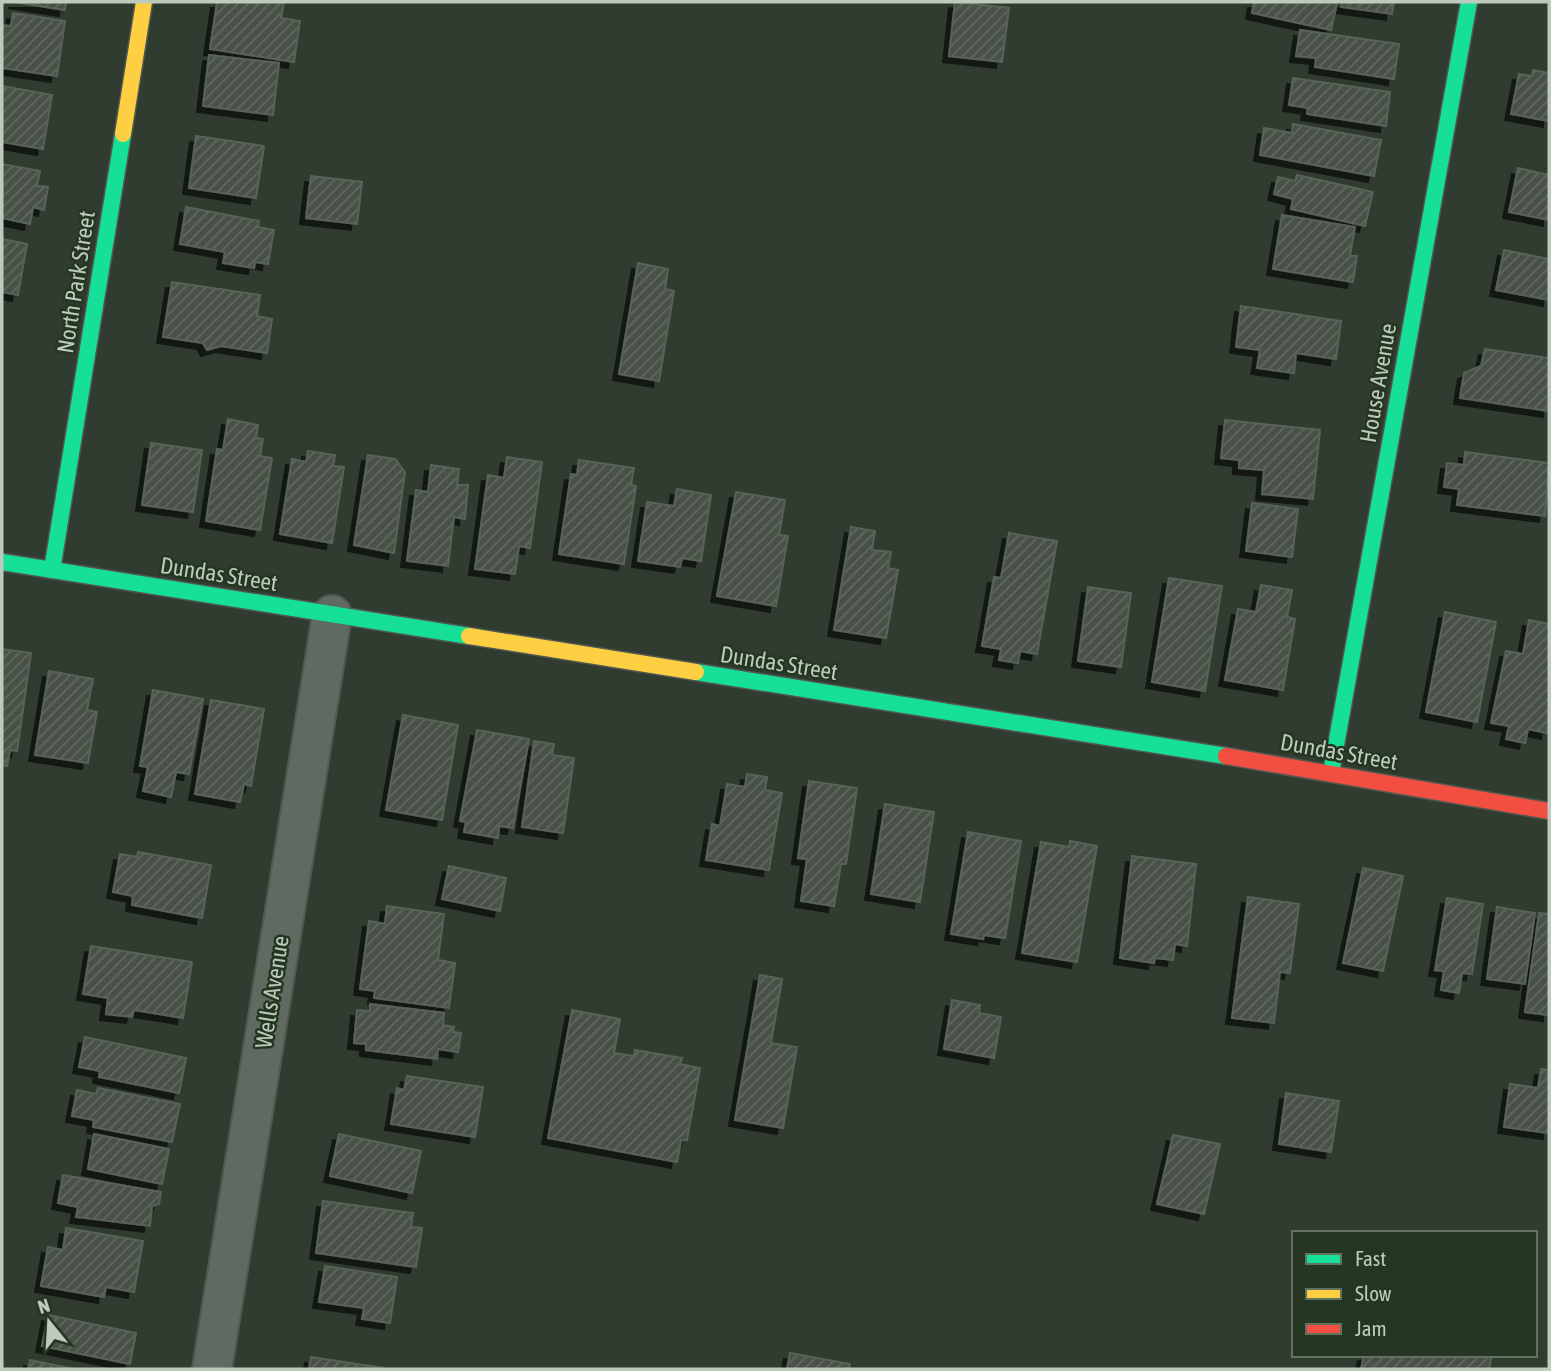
<svg xmlns="http://www.w3.org/2000/svg" width="1551" height="1371" font-family="'Asap Condensed',sans-serif">
<style>
.building{fill:url(#building-hatch);stroke:#596358;stroke-width:2;filter:url(#shadow)}
.lines{fill:none;stroke-linecap:round;stroke-linejoin:round}
.street-casing{stroke:#50584f;stroke-width:42}
.fast-casing{stroke:#50584f;stroke-width:19}
.slow-casing{stroke:#50584f;stroke-width:19}
.jam-casing{stroke:#50584f;stroke-width:19}
.street{stroke:#606a60;stroke-width:38}
.fast{stroke:#16e098;stroke-width:16}
.slow{stroke:#ffcf43;stroke-width:16}
.jam{stroke:#f24e42;stroke-width:16}
.labels{text-anchor:middle;stroke-width:5;stroke-linejoin:round;paint-order:stroke}
.street-label{font-size:23px;fill:#bccbbb;stroke:#253722}
</style>
<defs>
<pattern id="building-hatch" width="6" height="6" patternUnits="userSpaceOnUse" patternTransform="scale(1.75)"><rect width="6" height="6" fill="#485147"/><path d="M-1 1l2-2M0 6l6-6M5 7l2-2" fill="none" stroke="#606960"/></pattern>
<filter id="shadow"><feDropShadow dx="-6" dy="6" stdDeviation="0" flood-color="#0009"/></filter>
</defs>
<rect width="100%" height="100%" fill="#313c30"/>
<g class="building">
<polygon points="14,2 66,2 65,10"/>
<polygon points="217,2 284,2 281,18 300,21 294,62 210,49"/>
<polygon points="955,2 1009,8 1002,62 949,56"/>
<polygon points="1254,2 1330,2 1337,3 1331,30 1252,13"/>
<polygon points="1342,2 1394,2 1392,14 1341,7"/>
<polygon points="13,13 65,21 57,76 2,68 2,25 11,26"/>
<polygon points="1300,30 1399,44 1394,79 1315,67 1316,58 1296,56"/>
<polygon points="209,55 279,63 273,115 203,106"/>
<polygon points="1533,70 1549,73 1549,121 1511,114 1519,74 1532,76"/>
<polygon points="1293,78 1390,92 1386,126 1307,114 1308,108 1289,105"/>
<polygon points="2,86 52,95 43,149 2,142"/>
<polygon points="1293,124 1381,140 1374,176 1260,155 1264,128 1292,133"/>
<polygon points="196,136 264,146 256,198 189,188"/>
<polygon points="2,164 40,171 37,186 48,187 44,210 33,207 30,224 2,218"/>
<polygon points="1518,168 1549,175 1549,220 1509,212"/>
<polygon points="1297,175 1373,192 1365,226 1291,209 1293,199 1274,194 1278,177 1295,181"/>
<polygon points="311,176 362,182 357,224 306,218"/>
<polygon points="186,207 259,221 258,227 274,230 268,264 255,262 254,268 223,263 225,252 180,244"/>
<polygon points="1282,215 1355,227 1350,256 1357,256 1353,282 1273,269"/>
<polygon points="2,239 27,244 18,295 2,292"/>
<polygon points="1504,250 1549,259 1549,300 1496,290"/>
<polygon points="638,263 668,269 665,289 674,291 659,381 619,374"/>
<polygon points="172,282 260,295 257,316 272,319 267,353 221,346 207,350 203,343 163,337"/>
<polygon points="1241,306 1341,321 1336,359 1296,353 1294,373 1257,368 1260,350 1236,347"/>
<polygon points="1485,349 1549,358 1549,411 1460,398 1464,373 1481,366"/>
<polygon points="228,419 258,425 256,438 263,439 260,456 272,458 260,530 206,521 217,449 223,450"/>
<polygon points="1225,420 1320,430 1313,499 1262,494 1264,470 1239,468 1239,460 1221,458"/>
<polygon points="151,443 202,450 193,512 142,505"/>
<polygon points="308,451 335,455 333,466 344,467 332,543 280,534 292,459 306,462"/>
<polygon points="1465,452 1549,463 1545,516 1457,505 1459,489 1444,487 1447,463 1464,465"/>
<polygon points="368,455 395,459 405,472 394,553 354,545"/>
<polygon points="507,457 542,462 530,548 519,546 515,574 475,569 488,475 504,478"/>
<polygon points="579,460 634,468 631,485 636,486 624,564 559,554 571,474 577,475"/>
<polygon points="431,465 459,469 457,485 468,485 465,519 454,517 448,566 407,561 416,490 428,492"/>
<polygon points="677,489 711,495 701,561 682,558 680,567 638,561 647,502 674,506"/>
<polygon points="736,492 785,500 779,535 788,536 776,606 717,596"/>
<polygon points="1252,503 1298,509 1292,557 1246,551"/>
<polygon points="851,527 875,531 872,550 891,552 888,568 898,570 886,638 834,630"/>
<polygon points="1009,533 1057,541 1037,654 1020,651 1018,663 999,660 1001,649 982,646 994,577 1001,578"/>
<polygon points="1169,578 1222,586 1205,691 1152,682"/>
<polygon points="1261,585 1292,590 1287,617 1295,619 1283,690 1225,680 1238,609 1256,612"/>
<polygon points="1088,587 1131,593 1121,667 1078,661"/>
<polygon points="1445,612 1496,622 1477,722 1426,712"/>
<polygon points="1529,620 1549,624 1549,720 1547,733 1528,729 1525,743 1506,739 1509,726 1491,723 1506,651 1523,654"/>
<polygon points="2,649 31,653 17,751 10,750 7,766 2,765"/>
<polygon points="49,671 93,679 87,710 97,712 88,763 35,755"/>
<polygon points="153,690 203,699 189,774 176,772 171,797 143,791 148,767 140,766"/>
<polygon points="211,700 264,709 251,786 244,784 240,802 195,794"/>
<polygon points="403,715 458,725 442,820 386,810"/>
<polygon points="477,730 529,739 513,828 499,826 498,838 464,832 466,822 460,821"/>
<polygon points="534,741 554,744 552,755 574,758 563,833 522,827"/>
<polygon points="747,774 767,777 765,790 782,793 769,870 706,860 712,824 720,826 727,784 745,787"/>
<polygon points="809,781 857,788 846,864 841,864 834,906 801,901 807,859 798,858"/>
<polygon points="885,804 934,812 920,902 871,894"/>
<polygon points="968,832 1021,841 1005,938 984,935 983,939 951,934"/>
<polygon points="1070,841 1097,846 1077,962 1022,953 1041,842 1069,847"/>
<polygon points="138,852 211,865 202,918 132,905 133,896 113,892 120,854 137,857"/>
<polygon points="1132,856 1196,864 1187,946 1175,944 1173,960 1155,958 1154,963 1120,958"/>
<polygon points="449,866 506,878 500,911 442,899"/>
<polygon points="1363,868 1403,876 1383,971 1343,963"/>
<polygon points="1248,897 1299,904 1290,973 1280,972 1274,1023 1232,1018"/>
<polygon points="1447,898 1483,904 1472,974 1462,973 1459,993 1441,990 1444,971 1435,970"/>
<polygon points="387,906 444,914 438,960 455,963 449,1008 374,998 375,991 360,989 369,921 385,924"/>
<polygon points="1497,907 1535,913 1525,984 1487,979"/>
<polygon points="1539,913 1549,914 1549,1015 1525,1012"/>
<polygon points="91,946 192,962 183,1018 134,1010 132,1017 106,1014 108,998 83,994"/>
<polygon points="760,975 782,979 771,1043 797,1047 783,1128 735,1120"/>
<polygon points="952,1000 980,1005 979,1013 1001,1017 994,1058 944,1049"/>
<polygon points="370,1004 444,1013 443,1025 454,1027 453,1032 461,1033 458,1052 438,1049 437,1059 366,1050 366,1044 354,1043 357,1010 370,1011"/>
<polygon points="572,1010 620,1019 614,1053 634,1056 635,1050 682,1058 680,1064 700,1068 687,1140 681,1140 677,1162 548,1138"/>
<polygon points="85,1037 186,1058 179,1093 99,1077 100,1071 79,1067"/>
<polygon points="1541,1069 1549,1070 1549,1133 1504,1127 1510,1084 1538,1088"/>
<polygon points="407,1076 483,1087 475,1137 391,1124 397,1088 404,1090"/>
<polygon points="98,1088 180,1104 172,1142 93,1127 94,1120 72,1116 77,1090 96,1094"/>
<polygon points="1286,1093 1339,1101 1331,1152 1279,1144"/>
<polygon points="94,1134 169,1149 162,1184 88,1169"/>
<polygon points="339,1134 421,1151 412,1193 330,1176"/>
<polygon points="1173,1135 1220,1144 1204,1214 1157,1204"/>
<polygon points="63,1175 161,1192 159,1204 152,1206 150,1226 76,1217 78,1207 58,1203"/>
<polygon points="323,1201 413,1213 411,1227 422,1228 416,1267 316,1253"/>
<polygon points="66,1228 143,1241 134,1292 106,1287 104,1297 41,1286 48,1247 63,1250"/>
<polygon points="325,1266 397,1277 390,1323 362,1319 364,1308 319,1302"/>
<polygon points="48,1315 136,1333 130,1364 42,1346"/>
<polygon points="790,1353 850,1364 849,1369 787,1369"/>
<polygon points="1364,1355 1492,1355 1489,1369 1361,1369"/>
<polygon points="311,1357 384,1368 309,1369"/>
<polygon points="30,1360 74,1369 28,1369"/>
</g>
<g class="lines">
<defs>
<polyline id="street" points="212,1369 332,615"/>
<g id="fast">
<polyline points="2,562 469,636"/>
<polyline points="52,570 123,134"/>
<polyline points="696,672 1226,756"/>
<polyline points="1331,773 1469,2"/>
</g>
<g id="slow">
<polyline points="123,134 144,2"/>
<polyline points="469,636 696,672"/>
</g>
<polyline id="jam" points="1226,756 1549,811"/>
</defs>
<use href="#street" class="street-casing"/>
<use href="#fast" class="fast-casing"/>
<use href="#slow" class="slow-casing"/>
<use href="#jam" class="jam-casing"/>
<use href="#street" class="street"/>
<use href="#fast" class="fast"/>
<use href="#slow" class="slow"/>
<use href="#jam" class="jam"/>
</g>
<g class="labels">
<g class="street-label">
<text transform="translate(76 282) rotate(-81)" y="8">North Park Street</text>
<text transform="translate(1378 383) rotate(-80)" y="8">House Avenue</text>
<text transform="translate(219 574) rotate(9)" y="8">Dundas Street</text>
<text transform="translate(779 663) rotate(9)" y="8">Dundas Street</text>
<text transform="translate(1339 752) rotate(10)" y="8">Dundas Street</text>
<text transform="translate(272 992) rotate(-81)" y="8">Wells Avenue</text>
</g>
</g>
<rect width="1551" height="1371" fill="none" stroke="#bccbbb" stroke-width="7"/>
<rect x="1292" y="1231" width="245" height="126" fill="#253722" stroke="#61725f" stroke-width="2"/>
<rect x="1306" y="1254" width="35" height="10" fill="#16e098" stroke="#61725f" stroke-width="2"/>
<text x="1355" y="1266" font-size="21" fill="#bccbbb">Fast</text>
<rect x="1306" y="1289" width="35" height="10" fill="#ffcf43" stroke="#61725f" stroke-width="2"/>
<text x="1355" y="1301" font-size="21" fill="#bccbbb">Slow</text>
<rect x="1306" y="1324" width="35" height="10" fill="#f24e42" stroke="#61725f" stroke-width="2"/>
<text x="1355" y="1336" font-size="21" fill="#bccbbb">Jam</text>
<g transform="translate(49 1322) rotate(342)" stroke="#253722" stroke-width="5" paint-order="stroke">
<path d="M0-5L12 26L0 18L-12 26Z" fill="#bccbbb"/>
<text y="-10" font-size="19" font-weight="bold" text-anchor="middle" fill="#bccbbb">N</text>
</g>
</svg>
